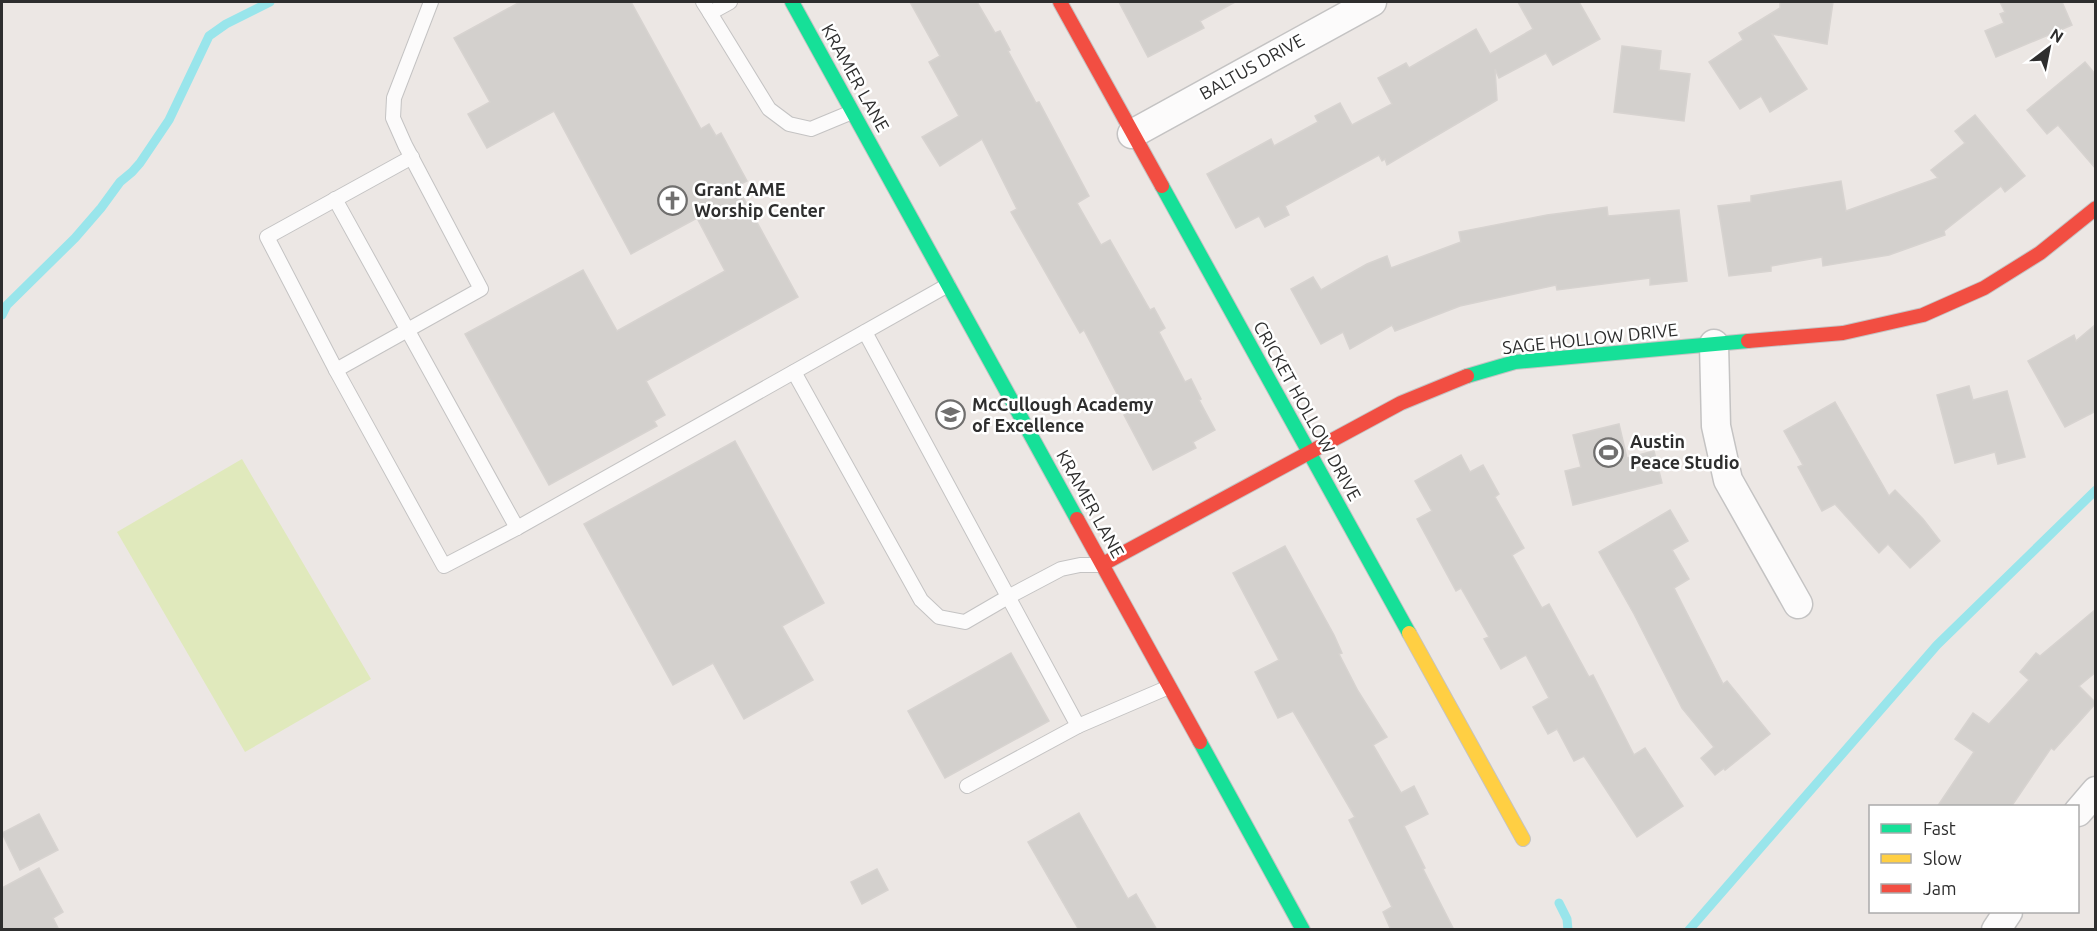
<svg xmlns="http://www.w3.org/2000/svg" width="2097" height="931" font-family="Ubuntu,sans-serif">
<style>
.pitch{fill:#e0e9bc}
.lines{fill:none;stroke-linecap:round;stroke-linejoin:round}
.stream{stroke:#99e5eb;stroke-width:9}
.building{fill:#d3d0cd;stroke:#d7d3d0;stroke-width:1.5}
.lane-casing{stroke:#c4c3c3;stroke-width:16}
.street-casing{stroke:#c4c3c3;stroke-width:31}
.fast-casing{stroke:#c4c3c3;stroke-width:16}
.slow-casing{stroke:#c4c3c3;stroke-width:16}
.jam-casing{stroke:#c4c3c3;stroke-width:16}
.lane{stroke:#fcfbfb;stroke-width:14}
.street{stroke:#fcfbfb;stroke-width:28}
.fast{stroke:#16e098;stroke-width:14}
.slow{stroke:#ffcf43;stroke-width:14}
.jam{stroke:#f24e42;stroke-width:14}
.labels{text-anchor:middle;stroke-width:5;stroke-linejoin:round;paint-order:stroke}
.street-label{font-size:18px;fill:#2e2e2e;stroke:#fff}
.poi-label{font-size:18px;font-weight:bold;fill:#2e2e2e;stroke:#fff;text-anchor:start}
</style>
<rect width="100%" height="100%" fill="#ece7e4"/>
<polygon class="pitch" points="242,459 371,679 245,752 117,532"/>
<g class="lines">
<g class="stream">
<polyline points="2,315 7,305 75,238 101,208 120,182 132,172 140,163 169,120 209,36 226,24 270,2"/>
<polyline points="1559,903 1567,919 1568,930"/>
<polyline points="1689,930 1937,645 2096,490"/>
</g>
</g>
<g class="building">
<polygon points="520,2 631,2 701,129 709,124 716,136 721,133 747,181 737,186 798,297 646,381 665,415 654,421 657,426 549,485 465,334 583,270 617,331 725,271 697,218 631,254 554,111 487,148 468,114 490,102 454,38"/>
<polygon points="910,2 977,2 995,33 1000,31 1010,50 1008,51 1036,103 1039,102 1089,196 1077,203 1101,245 1110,240 1150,310 1154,308 1165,328 1159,332 1185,382 1191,379 1201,399 1199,400 1215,430 1193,442 1196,448 1153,470 1124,415 1127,413 1084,330 1080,333 1011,212 1017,209 982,139 940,166 922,137 959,116 929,62 940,56"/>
<polygon points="1119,2 1235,2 1200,21 1204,28 1148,57"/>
<polygon points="1518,2 1579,2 1600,39 1553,65 1546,53 1499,78 1495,69 1497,100 1387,165 1385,159 1382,161 1379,155 1285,206 1289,215 1265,227 1259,216 1236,228 1207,174 1271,139 1274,146 1318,122 1315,116 1340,103 1352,125 1392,104 1378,78 1406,63 1409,68 1476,29 1490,54 1533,29"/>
<polygon points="1780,2 1833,2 1827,44 1772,34 1807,89 1770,112 1761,96 1740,109 1709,62 1743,40 1739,33 1780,8"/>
<polygon points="2000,2 2062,2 2072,25 1996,57 1985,31 2004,23 2000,14 2005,12"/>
<polygon points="1622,46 1661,51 1659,70 1690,74 1684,121 1614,112"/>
<polygon points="2085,62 2096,75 2096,169 2058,125 2047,134 2027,110"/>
<polygon points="1975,115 2025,176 2005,192 2001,186 1944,231 1945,235 1889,255 1823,266 1822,257 1771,266 1771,271 1729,276 1718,206 1751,202 1751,196 1841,181 1846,211 1938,178 1931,170 1965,143 1955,131"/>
<polygon points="1607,207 1608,216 1679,210 1687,281 1650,285 1650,278 1557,290 1556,285 1460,306 1395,331 1392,325 1350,349 1343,332 1321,344 1291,289 1313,277 1321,290 1367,264 1387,256 1391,268 1461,242 1459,232 1547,215"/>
<polygon points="2096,324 2096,411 2065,427 2028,361 2074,335 2076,341"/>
<polygon points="1969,386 1973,400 2007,391 2025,457 1998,464 1995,452 1955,463 1937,395"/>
<polygon points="1835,402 1889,496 1895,490 1923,519 1940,541 1910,568 1888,544 1879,553 1835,504 1822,511 1798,467 1803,465 1784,431"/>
<polygon points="1619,424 1627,458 1654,451 1662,483 1573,505 1565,471 1581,467 1573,435"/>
<polygon points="735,441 824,603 782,626 813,680 744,719 713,663 673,685 584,524"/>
<polygon points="1461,455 1470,472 1483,465 1499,494 1495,497 1524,548 1512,555 1542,608 1549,604 1589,677 1593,675 1634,755 1645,748 1683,806 1637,837 1584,756 1574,761 1557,729 1548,734 1533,707 1549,698 1526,655 1501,669 1484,639 1489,637 1461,588 1456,591 1417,519 1432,511 1415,481"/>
<polygon points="1670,510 1688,541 1672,550 1689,579 1674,588 1723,684 1727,681 1770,734 1725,770 1724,768 1715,775 1701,758 1714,747 1682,708 1634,614 1599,552"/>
<polygon points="1285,546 1334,635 1342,653 1339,654 1358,691 1387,737 1373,745 1401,793 1414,786 1428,814 1404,826 1425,868 1423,869 1454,930 1391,930 1383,912 1392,907 1349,820 1355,817 1293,711 1278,718 1255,672 1279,660 1233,573"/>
<polygon points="2096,609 2096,672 2079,686 2096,703 2054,750 2051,748 2011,807 1937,807 1974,752 1955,739 1973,713 1989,724 2029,680 2020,672 2036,653 2040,656"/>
<polygon points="1011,653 1049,721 945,778 908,711"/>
<polygon points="1079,813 1128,899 1136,894 1157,930 1079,930 1028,842"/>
<polygon points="39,814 58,850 20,870 2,833"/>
<polygon points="39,868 63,912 53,918 59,930 2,930 2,888"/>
<polygon points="877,869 888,890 862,904 851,882"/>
</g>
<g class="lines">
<defs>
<g id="lane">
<polyline points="703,2 710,13 730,2"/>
<polyline points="710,13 769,109 789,124 811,129 852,112"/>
<polyline points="412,157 267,237 336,370 444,566 517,528 948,285"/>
<polyline points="335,199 517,528"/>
<polyline points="865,332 1078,726 1169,687"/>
<polyline points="336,370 481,289 405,145 393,118 394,98 431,2"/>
<polyline points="794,372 921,600 939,617 965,622 1008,597 1061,569 1080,565 1101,565"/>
<polyline points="967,786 1078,726"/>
</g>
<g id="street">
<polyline points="1132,134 1372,2"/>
<polyline points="1714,344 1716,426 1728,480 1798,604"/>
<polyline points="2078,812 2096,791"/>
<polyline points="1996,930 2008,912"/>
</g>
<g id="fast">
<polyline points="792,2 1077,519"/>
<polyline points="1162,186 1409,633"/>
<polyline points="1467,376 1515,362 1748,341"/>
<polyline points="1200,742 1303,930"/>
</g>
<polyline id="slow" points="1409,633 1523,839"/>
<g id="jam">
<polyline points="1060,2 1162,186"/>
<polyline points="1748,341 1843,333 1923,315 1984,288 2040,253 2096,208"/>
<polyline points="1077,519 1200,742"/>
<polyline points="1103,564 1401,403 1467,376"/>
</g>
</defs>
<use href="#lane" class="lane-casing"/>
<use href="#street" class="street-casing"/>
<use href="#fast" class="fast-casing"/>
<use href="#slow" class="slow-casing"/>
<use href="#jam" class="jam-casing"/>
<use href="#lane" class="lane"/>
<use href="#street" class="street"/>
<use href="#fast" class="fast"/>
<use href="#slow" class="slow"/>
<use href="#jam" class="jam"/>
</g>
<defs>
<symbol id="church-ring" viewBox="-11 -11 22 22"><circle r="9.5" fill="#fff" stroke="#706f6e" stroke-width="1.5"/><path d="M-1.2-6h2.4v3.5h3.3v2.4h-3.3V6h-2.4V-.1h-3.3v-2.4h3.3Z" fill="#706f6e"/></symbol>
<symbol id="school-ring" viewBox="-11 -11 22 22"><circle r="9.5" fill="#fff" stroke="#706f6e" stroke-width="1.5"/><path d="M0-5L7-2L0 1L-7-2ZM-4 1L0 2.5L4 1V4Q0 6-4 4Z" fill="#706f6e"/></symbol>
<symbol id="stadium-ring" viewBox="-11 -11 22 22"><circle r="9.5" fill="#fff" stroke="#706f6e" stroke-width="1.5"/><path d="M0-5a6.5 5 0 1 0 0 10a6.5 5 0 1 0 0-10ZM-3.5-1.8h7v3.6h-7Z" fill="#706f6e"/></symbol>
</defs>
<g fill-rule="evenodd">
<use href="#church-ring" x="656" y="184" width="33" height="33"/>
<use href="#school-ring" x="934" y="398" width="33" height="33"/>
<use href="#stadium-ring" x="1592" y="436" width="33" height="33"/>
</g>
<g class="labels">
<g class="street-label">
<text transform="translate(1252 67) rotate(-29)" y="6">BALTUS DRIVE</text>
<text transform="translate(855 78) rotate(61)" y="6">KRAMER LANE</text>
<text transform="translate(1590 339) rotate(-6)" y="6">SAGE HOLLOW DRIVE</text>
<text transform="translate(1307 411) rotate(61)" y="6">CRICKET HOLLOW DRIVE</text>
<text transform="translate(1090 504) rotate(61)" y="6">KRAMER LANE</text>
</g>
<g class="poi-label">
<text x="694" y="196">Grant AME<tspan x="694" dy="21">Worship Center</tspan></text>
<text x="972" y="411">McCullough Academy<tspan x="972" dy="21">of Excellence</tspan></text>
<text x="1630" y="448">Austin<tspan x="1630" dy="21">Peace Studio</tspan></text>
</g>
</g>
<rect width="2097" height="931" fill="none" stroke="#2e2e2e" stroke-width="6"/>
<rect x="1869" y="805" width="210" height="108" fill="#ffffff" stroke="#ababab" stroke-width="1.5"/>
<rect x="1881" y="824" width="30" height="9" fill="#16e098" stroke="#ababab" stroke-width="1.5"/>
<text x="1923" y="835" font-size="18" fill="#2e2e2e">Fast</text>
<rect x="1881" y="854" width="30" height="9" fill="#ffcf43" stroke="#ababab" stroke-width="1.5"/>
<text x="1923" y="865" font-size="18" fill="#2e2e2e">Slow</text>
<rect x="1881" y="884" width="30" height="9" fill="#f24e42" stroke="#ababab" stroke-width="1.5"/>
<text x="1923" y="895" font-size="18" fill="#2e2e2e">Jam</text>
<g transform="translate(2049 48) rotate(32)" stroke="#ffffff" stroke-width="4.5" paint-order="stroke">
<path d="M0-4.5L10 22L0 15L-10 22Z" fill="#2e2e2e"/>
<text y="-9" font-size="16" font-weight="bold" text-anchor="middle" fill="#2e2e2e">N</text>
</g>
</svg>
